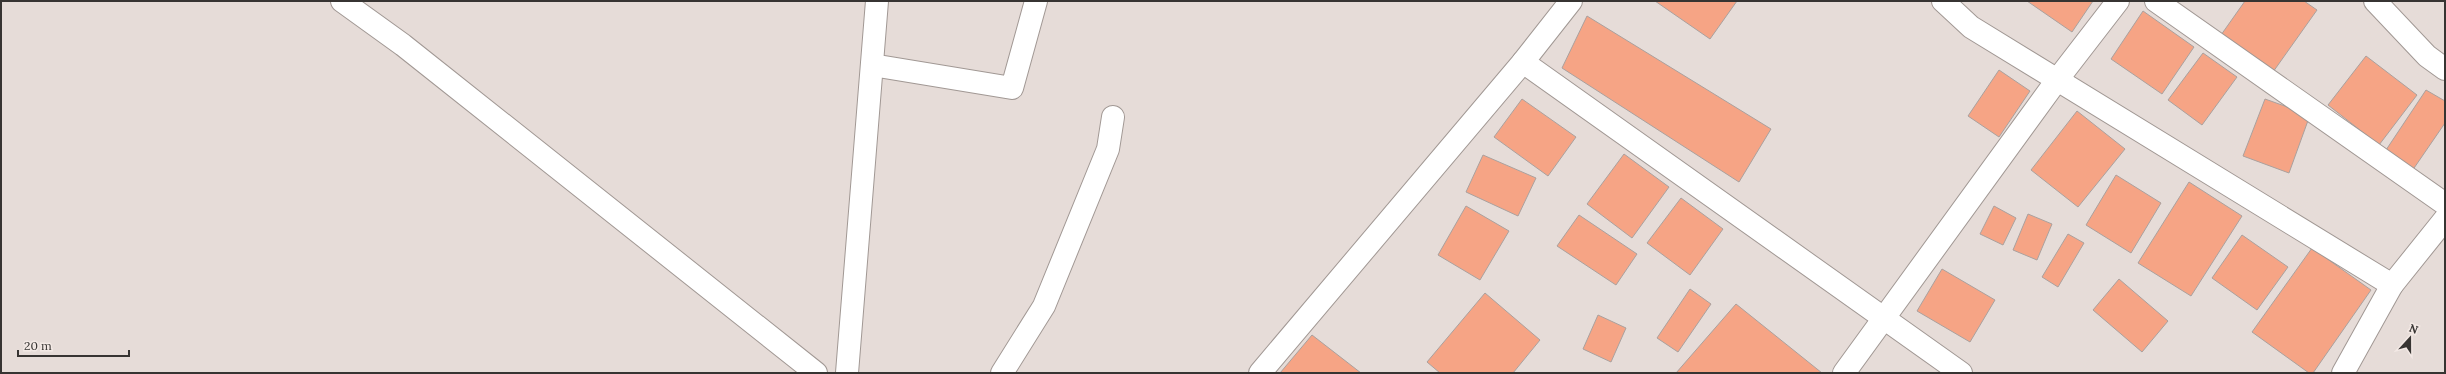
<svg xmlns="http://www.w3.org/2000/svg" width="2446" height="374" font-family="Lora,serif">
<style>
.building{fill:#f6a485;stroke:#aaa19e}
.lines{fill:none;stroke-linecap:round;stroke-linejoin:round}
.minor-casing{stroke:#a19894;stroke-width:24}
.minor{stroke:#fff;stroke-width:22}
</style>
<rect width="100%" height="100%" fill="#e6dcd8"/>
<g class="building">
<polygon points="1655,1 1737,1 1710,39"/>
<polygon points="2027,1 2093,1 2072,32"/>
<polygon points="2245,1 2304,1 2317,10 2273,72 2221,35"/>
<polygon points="2143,11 2194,47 2162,94 2111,59"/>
<polygon points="1587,16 1771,129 1739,182 1562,68"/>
<polygon points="2203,53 2237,77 2202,125 2168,100"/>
<polygon points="2366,56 2417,95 2379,145 2328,105"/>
<polygon points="1999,70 2030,91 1999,137 1968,116"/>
<polygon points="2426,90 2445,101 2445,123 2412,171 2382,156"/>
<polygon points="1522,99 1576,137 1548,176 1494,137"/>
<polygon points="2265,99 2310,115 2289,173 2243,156"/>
<polygon points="2077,111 2125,149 2078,207 2031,170"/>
<polygon points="1624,154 1669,187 1632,238 1587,204"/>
<polygon points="1483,155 1536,178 1518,216 1466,192"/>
<polygon points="2116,175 2161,203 2131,253 2086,225"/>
<polygon points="2189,182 2242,216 2191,296 2138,263"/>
<polygon points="1681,198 1723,229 1690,275 1647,243"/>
<polygon points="1466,206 1509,231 1480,280 1438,255"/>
<polygon points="1994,206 2016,218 2003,245 1980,234"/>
<polygon points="2028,214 2052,224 2037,260 2013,250"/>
<polygon points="1579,215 1637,254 1616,285 1557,246"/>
<polygon points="2068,234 2084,243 2058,287 2042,277"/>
<polygon points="2242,235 2288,267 2257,310 2212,278"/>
<polygon points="2312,248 2371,290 2313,373 2309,373 2252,332"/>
<polygon points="1942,269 1995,300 1970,342 1917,311"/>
<polygon points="2119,279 2168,321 2142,352 2093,310"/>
<polygon points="1690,289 1711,304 1678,352 1657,338"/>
<polygon points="1485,293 1540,340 1513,373 1440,373 1427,362"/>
<polygon points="1736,304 1822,373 1676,373"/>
<polygon points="1598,315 1626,328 1611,362 1583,349"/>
<polygon points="1312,335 1361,373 1280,373"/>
</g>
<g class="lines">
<defs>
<g id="minor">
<polyline points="342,1 403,45 816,373"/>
<polyline points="1943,1 1971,27 2392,285 2445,219"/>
<polyline points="2156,1 2445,204"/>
<polyline points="2375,1 2427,56 2445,69"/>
<polyline points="1523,62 1961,373"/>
<polyline points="872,65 1012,88 1036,1"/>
<polyline points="847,373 877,1"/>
<polyline points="1002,373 1044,306 1108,149 1113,117"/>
<polyline points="1260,373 1523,62 1571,1"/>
<polyline points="1844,373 2057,80 2118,1"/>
<polyline points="2343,373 2392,285"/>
</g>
</defs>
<use href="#minor" class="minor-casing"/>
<use href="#minor" class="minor"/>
</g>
<rect width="2446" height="374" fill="none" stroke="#373432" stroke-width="4"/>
<g transform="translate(2410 338) rotate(21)" stroke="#f3e9e5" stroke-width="3" paint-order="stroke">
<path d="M0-3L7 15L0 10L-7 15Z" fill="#373432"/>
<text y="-6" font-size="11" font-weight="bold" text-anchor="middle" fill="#373432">N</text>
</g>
<path d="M18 350v6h111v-6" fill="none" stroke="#373432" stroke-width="2"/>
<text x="24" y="350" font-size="12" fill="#373432" stroke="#f3e9e5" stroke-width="3" paint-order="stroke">20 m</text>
</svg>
